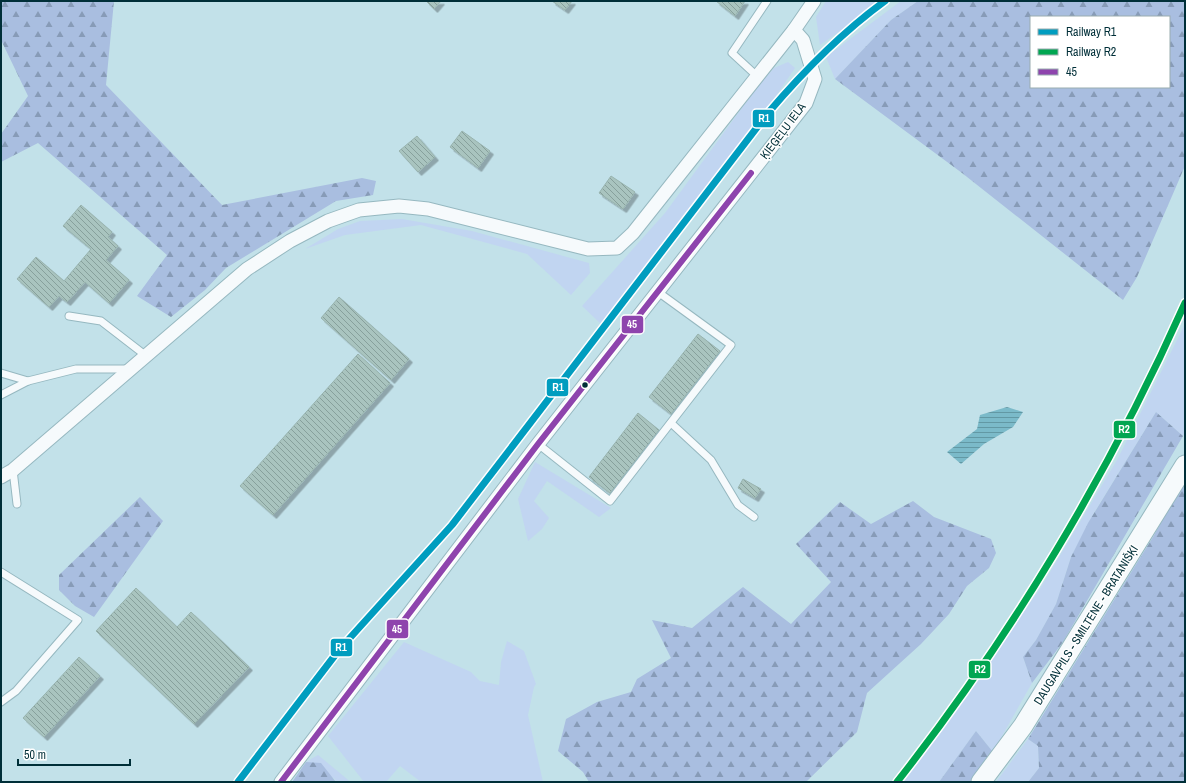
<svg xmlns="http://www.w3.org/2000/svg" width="1186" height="783" font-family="'Archivo Narrow',sans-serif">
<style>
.green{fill:#c1d5f1}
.forest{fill:url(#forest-firs);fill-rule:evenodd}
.water{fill:url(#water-rules)}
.building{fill:url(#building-back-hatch);stroke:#98b3ae;filter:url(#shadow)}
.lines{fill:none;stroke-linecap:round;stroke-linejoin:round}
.service-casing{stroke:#96b8c0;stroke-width:9}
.minor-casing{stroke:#96b8c0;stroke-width:15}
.secondary-casing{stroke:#96b8c0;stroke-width:21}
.service{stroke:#f6fafc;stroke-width:7}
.minor{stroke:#f6fafc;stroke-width:13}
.secondary{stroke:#f6fafc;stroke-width:19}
.bus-1-casing{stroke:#fff;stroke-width:9}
.bus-1{stroke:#8e44ad;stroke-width:6}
.rail-1-casing{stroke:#fff;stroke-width:10}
.rail-2-casing{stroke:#fff;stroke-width:10}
.rail-1{stroke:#009dbf;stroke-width:7}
.rail-2{stroke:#00a651;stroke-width:7}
.bus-dot{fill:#002f38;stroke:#fff;stroke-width:1.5}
.labels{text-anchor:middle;stroke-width:3;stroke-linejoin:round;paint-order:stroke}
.street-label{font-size:12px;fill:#002f38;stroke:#fff}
.line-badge{stroke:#fff;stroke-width:1.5}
.badge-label{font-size:11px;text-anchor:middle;font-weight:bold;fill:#fff}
</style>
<defs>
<pattern id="forest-firs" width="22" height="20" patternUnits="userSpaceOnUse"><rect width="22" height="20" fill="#a9bee0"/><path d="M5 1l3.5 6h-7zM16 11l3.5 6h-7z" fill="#879bb7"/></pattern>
<pattern id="water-rules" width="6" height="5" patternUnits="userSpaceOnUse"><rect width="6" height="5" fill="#7bbac9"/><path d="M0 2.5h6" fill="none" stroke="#6298a4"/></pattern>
<pattern id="building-back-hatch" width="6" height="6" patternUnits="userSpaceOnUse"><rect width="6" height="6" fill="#a9c4bf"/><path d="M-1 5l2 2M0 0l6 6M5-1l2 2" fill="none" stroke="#87a09c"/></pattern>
<filter id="shadow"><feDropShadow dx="3.5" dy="3.5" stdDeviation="0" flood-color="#0004"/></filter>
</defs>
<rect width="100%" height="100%" fill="#c2e1e9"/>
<g class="green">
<polygon points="826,1 883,1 820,45 816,17"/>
<polygon points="901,1 918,1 891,20 835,79 826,57"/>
<polygon points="788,62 795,68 767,109 601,324 582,306 665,213 758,86 774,68"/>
<polygon points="402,219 472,231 589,263 590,273 571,295 527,254 421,225 345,235 305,249 338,229 360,221"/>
<polygon points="1185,324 1185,432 1183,436 1156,412 1095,511 1071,557 1056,604 1036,640 1023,657 1032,683 993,752 976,731 939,782 902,782 1040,589 1117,460"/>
<polygon points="535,462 611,508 599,517 547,481 534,501 549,518 542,529 528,541 518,499"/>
<polygon points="507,641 524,651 536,684 534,687 528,715 543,782 421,782 400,766 386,782 364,782 328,736 404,642 471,672 480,681 499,685 501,662"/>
<polygon points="1028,739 1038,746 1039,768 1028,782 996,782"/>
<polygon points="318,755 347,779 350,782 336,782 335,779 306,762"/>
</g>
<g class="forest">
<polygon points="1,1 114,1 106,85 222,205 362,178 376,181 373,195 336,201 226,268 205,290 171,317 137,296 167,255 38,143 1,162 1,134 28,96 1,40"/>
<path d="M918,1H1185V166L1137,277L1123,300L962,173L835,79L891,20ZM1031,17H1169V87H1031Z"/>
<polygon points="1156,412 1183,436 1063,642 1032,683 1023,657 1036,640 1056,604 1071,557 1088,523"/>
<polygon points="1185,479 1185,782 1028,782 1039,768 1038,746 1028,739 1153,537"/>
<polygon points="140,497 163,521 94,617 75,606 59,590 59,575"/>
<polygon points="913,501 934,517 991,539 996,553 989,568 967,586 949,614 921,644 867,693 857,732 806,782 589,782 583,772 558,751 566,719 597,702 631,692 637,679 671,658 652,620 692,628 743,587 791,624 831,582 796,544 840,502 871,524"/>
<polygon points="976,731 993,752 971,782 939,782"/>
<polygon points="306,762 321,763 336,782 292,782"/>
</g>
<polygon class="water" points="1007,407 1023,412 1013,427 984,444 961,464 947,452 977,429 980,415"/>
<g class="building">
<polygon points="426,1 441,1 434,9"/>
<polygon points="552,1 572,1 565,10"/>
<polygon points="716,1 745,1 735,16"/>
<polygon points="462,131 490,151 478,168 450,147"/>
<polygon points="417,136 435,157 418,172 399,151"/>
<polygon points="611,176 635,192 623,209 599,193"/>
<polygon points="81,205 112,232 108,237 118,246 106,260 129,280 109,303 85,282 67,302 59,296 49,307 17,279 36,257 64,281 91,249 63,226"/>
<polygon points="339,297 409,359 391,380 321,318"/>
<polygon points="698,334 720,351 671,414 649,397"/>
<polygon points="358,354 390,383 273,515 240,486"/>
<polygon points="638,413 659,430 610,493 589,477"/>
<polygon points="743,479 761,489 755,498 738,488"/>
<polygon points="136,588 177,627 191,612 249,667 194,724 96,631"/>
<polygon points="79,657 100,676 44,737 23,718"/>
</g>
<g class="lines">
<defs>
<g id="service">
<polyline points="758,77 732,53 767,1"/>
<polyline points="69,316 101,321 145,355"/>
<polyline points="1,373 28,381"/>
<polyline points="1,395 28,381 76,369 129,369"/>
<polyline points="671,423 711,460 738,505 754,517"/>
<polyline points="538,444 610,501 731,345 658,292"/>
<polyline points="13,470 17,504"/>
<polyline points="1,572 78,620 16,691 1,702"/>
</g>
<g id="minor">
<polyline points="1,477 13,470 247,269 290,241 328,221 359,210 399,206 428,209 588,249 617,248 633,233 794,30"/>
<polyline points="281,782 538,444 806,103 815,79 803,40 794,30 814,1"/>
</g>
<polyline id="secondary" points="981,782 1023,726 1185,465"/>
</defs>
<use href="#service" class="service-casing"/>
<use href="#minor" class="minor-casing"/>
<use href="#secondary" class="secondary-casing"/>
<use href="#service" class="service"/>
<use href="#minor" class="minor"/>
<use href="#secondary" class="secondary"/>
<defs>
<polyline id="bus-1" points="281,782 538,444 751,173"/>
</defs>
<use href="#bus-1" class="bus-1-casing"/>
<use href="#bus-1" class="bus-1"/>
<defs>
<path id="rail-1" d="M238,782L339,650L452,525L768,113C803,72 841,33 885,1"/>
<path id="rail-2" d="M897,782C1011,637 1110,472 1185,303"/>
</defs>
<use href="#rail-1" class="rail-1-casing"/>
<use href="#rail-2" class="rail-2-casing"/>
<use href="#rail-1" class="rail-1"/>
<use href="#rail-2" class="rail-2"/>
</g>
<circle class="bus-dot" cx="585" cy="385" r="3.5"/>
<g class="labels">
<g class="street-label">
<text transform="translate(783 131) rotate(-53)" y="4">ĶIEĢEĻU IELA</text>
<text transform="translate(1086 625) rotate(-58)" y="4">DAUGAVPILS - SMILTENE - BRATANIŠĶI</text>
</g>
</g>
<g class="line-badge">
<rect x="752" y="109" width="23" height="19" rx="4" fill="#009dbf"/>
<rect x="621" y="315" width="23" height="19" rx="4" fill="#8e44ad"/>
<rect x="546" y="378" width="23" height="19" rx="4" fill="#009dbf"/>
<rect x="1113" y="420" width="23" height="19" rx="4" fill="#00a651"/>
<rect x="386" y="619" width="23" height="20" rx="4" fill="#8e44ad"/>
<rect x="330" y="638" width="23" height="19" rx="4" fill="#009dbf"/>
<rect x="968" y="660" width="23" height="19" rx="4" fill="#00a651"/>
</g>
<g class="badge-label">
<text x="764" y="122">R1</text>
<text x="632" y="328">45</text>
<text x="558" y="391">R1</text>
<text x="1124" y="433">R2</text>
<text x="397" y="633">45</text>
<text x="341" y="651">R1</text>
<text x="980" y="673">R2</text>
</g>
<rect width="1186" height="783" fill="none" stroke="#002f38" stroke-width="4"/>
<rect x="1030" y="16" width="140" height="72" fill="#ffffff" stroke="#99acaf"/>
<rect x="1038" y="29" width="20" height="6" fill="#009dbf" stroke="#99acaf"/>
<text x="1066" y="36" font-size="12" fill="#002f38">Railway R1</text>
<rect x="1038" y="49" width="20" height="6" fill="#00a651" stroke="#99acaf"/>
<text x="1066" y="56" font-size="12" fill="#002f38">Railway R2</text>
<rect x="1038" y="69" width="20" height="6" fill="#8e44ad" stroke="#99acaf"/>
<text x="1066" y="76" font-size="12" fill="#002f38">45</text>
<path d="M18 759v6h112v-6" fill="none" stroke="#002f38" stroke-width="2"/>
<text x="24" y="759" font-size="12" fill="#002f38" stroke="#ffffff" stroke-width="3" paint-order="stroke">50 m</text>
</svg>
